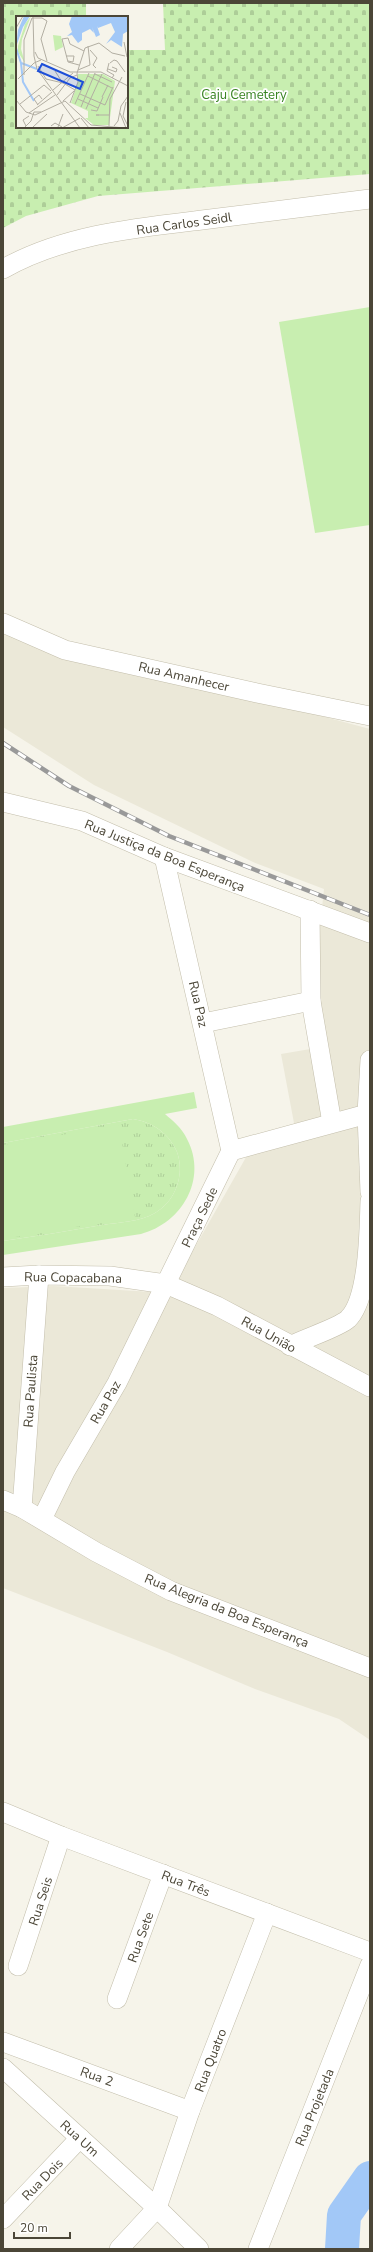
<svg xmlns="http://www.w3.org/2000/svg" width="373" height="2252" font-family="'Nunito Sans',sans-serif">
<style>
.residential{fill:#ebe8d8}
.grass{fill:url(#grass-tufts)}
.cemetery{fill:url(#cemetery-stones)}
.park{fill:#c8eeb0}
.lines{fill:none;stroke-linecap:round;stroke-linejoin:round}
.river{stroke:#a2c8f7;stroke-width:34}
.street-casing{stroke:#c3beab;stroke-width:20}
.street{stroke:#fff;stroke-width:19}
.rail-casing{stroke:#999;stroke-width:4.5}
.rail{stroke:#fff;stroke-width:3;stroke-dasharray:9;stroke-linecap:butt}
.labels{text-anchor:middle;stroke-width:3.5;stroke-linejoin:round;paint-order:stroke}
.park-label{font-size:13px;fill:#398423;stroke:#fff}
.street-label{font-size:13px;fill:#4b4637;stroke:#fff}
.inset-river{fill:none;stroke:#a2c8f7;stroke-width:2}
.inset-road{fill:none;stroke:#b2aea2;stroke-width:1}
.view{fill:#1d4ed8;fill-opacity:0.15;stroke:#1d4ed8;stroke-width:2}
.inset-edge{fill:none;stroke:#4b4637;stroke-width:2}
</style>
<defs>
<pattern id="grass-tufts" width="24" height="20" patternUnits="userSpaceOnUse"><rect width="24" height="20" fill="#c8eeb0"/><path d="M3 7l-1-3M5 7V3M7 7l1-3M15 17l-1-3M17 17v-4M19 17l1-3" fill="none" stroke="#adcd98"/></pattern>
<pattern id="cemetery-stones" width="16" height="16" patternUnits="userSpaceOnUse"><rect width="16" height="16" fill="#c8eeb0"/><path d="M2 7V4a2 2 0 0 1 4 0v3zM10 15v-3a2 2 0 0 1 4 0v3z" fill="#adcd98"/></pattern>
</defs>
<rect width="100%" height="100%" fill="#f6f4ea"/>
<polygon class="residential" points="3,633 45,650 141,677 273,703 370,729 370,1740 339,1719 255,1689 167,1652 3,1588 3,1288 54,1286 169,1293 249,1152 297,1139 281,1054 322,1047 318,945 324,889 253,862 94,785 3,727"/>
<path class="grass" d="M133,1119C152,1122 169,1133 177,1152C185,1174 176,1201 155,1213C140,1222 120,1222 102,1225C69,1231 36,1236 3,1241V1143Z"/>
<polygon class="cemetery" points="3,3 86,3 86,17 17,17 17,127 127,127 127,50 165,50 163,3 370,3 370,174 98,196 26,216 3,228"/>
<g class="park">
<polygon points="370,307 370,525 315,533 279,322"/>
<path d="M194,1092L197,1108L165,1114C173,1121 182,1128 187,1139C208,1179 182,1223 141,1234L3,1255V1241C36,1236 69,1231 102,1225C120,1222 140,1222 155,1213C176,1201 185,1174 177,1152C169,1133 152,1122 133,1119L3,1143V1127Z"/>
<polygon points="119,1125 135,1217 3,1239 3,1145"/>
</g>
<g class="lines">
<polyline class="river" points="342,2249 344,2215 370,2178"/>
<defs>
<g id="street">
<path d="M3,269C63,235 134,228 202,220C258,213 314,206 370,199"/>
<polyline points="3,623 65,650 257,693 370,716"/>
<polyline points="3,802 82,821 164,857 370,933"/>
<polyline points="164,857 231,1151"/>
<polyline points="310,910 311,1001 332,1123"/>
<polyline points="203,1023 311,1001"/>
<polyline points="367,1114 370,1192"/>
<polyline points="231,1151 367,1114 370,1060"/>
<polyline points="3,1277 39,1275 110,1276 166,1284 217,1306 370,1387"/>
<path d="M290,1346C305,1338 338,1328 348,1319C369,1299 369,1229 370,1201"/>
<polyline points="3,1500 22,1508 96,1552 171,1591 370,1668"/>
<polyline points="22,1508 39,1275"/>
<polyline points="42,1519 65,1472 117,1383 231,1151"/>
<polyline points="3,1812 61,1836 370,1952"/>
<polyline points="18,1966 61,1836"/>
<polyline points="117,1999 163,1874"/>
<polyline points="3,2042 190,2111"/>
<polyline points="3,2068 157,2208 199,2249"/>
<polyline points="3,2219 80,2138"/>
<polyline points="119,2249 157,2208 190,2111 267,1913"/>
<polyline points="258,2249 370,1965"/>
</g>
</defs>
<use href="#street" class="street-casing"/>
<use href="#street" class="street"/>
<defs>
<polyline id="rail" points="3,743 69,786 169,836 370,915"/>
</defs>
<use href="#rail" class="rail-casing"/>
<use href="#rail" class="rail"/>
</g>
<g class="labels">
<g class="park-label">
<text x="244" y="99">Caju Cemetery</text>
</g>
<g class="street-label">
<text transform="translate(184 223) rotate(-8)" y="5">Rua Carlos Seidl</text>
<text transform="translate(184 676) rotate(13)" y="5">Rua Amanhecer</text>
<text transform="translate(165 855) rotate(22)" y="5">Rua Justiça da Boa Esperança</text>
<text transform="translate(199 1004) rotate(77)" y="5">Rua Paz</text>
<text transform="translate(199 1217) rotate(-64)" y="5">Praça Sede</text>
<text transform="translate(73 1277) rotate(1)" y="5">Rua Copacabana</text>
<text transform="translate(269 1334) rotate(29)" y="5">Rua União</text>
<text transform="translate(30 1391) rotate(-86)" y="5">Rua Paulista</text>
<text transform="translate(105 1402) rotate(-60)" y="5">Rua Paz</text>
<text transform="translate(227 1610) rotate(22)" y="5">Rua Alegria da Boa Esperança</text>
<text transform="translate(186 1883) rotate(21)" y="5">Rua Três</text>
<text transform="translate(40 1901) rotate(-72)" y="5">Rua Seis</text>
<text transform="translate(140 1937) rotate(-70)" y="5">Rua Sete</text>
<text transform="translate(210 2060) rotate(-69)" y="5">Rua Quatro</text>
<text transform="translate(97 2076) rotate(20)" y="5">Rua 2</text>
<text transform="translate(314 2107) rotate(-68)" y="5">Rua Projetada</text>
<text transform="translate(80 2138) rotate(42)" y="5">Rua Um</text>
<text transform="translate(42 2179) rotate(-46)" y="5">Rua Dois</text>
</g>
</g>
<g transform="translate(16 16)">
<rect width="112" height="112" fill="#f6f4ea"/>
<path d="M15,0L6,23L5,33L9,47L2,36V30L9,8ZM37,19L45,20L47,31L39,35Z" fill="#c8eeb0"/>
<path d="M62,58H87L99,65L93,109H78L69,102H72V95L55,87L62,66Z" fill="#c8eeb0"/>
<path d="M8,0H14L7,11L0,31L2,14ZM56,0H112V15L107,18L106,31L95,24L90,28L99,16L95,7L82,12L81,10L84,19L80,21L76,11L78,17L74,13L66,17V24L62,27L56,19L51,20L56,16L53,8Z" fill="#a2c8f7"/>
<path class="inset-river" d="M0,32L5,47L21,53M5,47L7,66L18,85"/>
<path class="inset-road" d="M17,0L18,40L21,53L64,112M0,12L7,0M108,26L111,41M74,34L81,42L77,49L80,52M19,36L22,42L54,56H85L112,70M50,40H58L57,46L52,45M93,47L91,55L98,59L96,62M94,47L98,44L101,45L109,56M63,49L52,46L46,23L52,22L54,28L68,35M22,50L30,63L47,67L59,74M92,53L100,56L101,53L96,51M62,54L74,49L72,30M39,55L46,66M79,58L96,66M8,59V24L16,2H26L31,5L25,23L31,45M72,60L96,72M2,63L18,47L25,44M37,74L57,57M64,78L89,89L97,71M41,79L54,62L61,59M86,81L92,69M62,83L82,92M0,84L10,96L19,99L49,85L75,109L109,112M47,85L58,75M110,86L107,100L112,110M54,87L62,66L61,57L69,32L83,27L96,37L109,40M4,88L28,69L35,75M59,88L73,57M21,89L36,76M22,89L18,83L23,79L26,83M65,91L79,57M70,93L86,58M75,94L81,95L87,81M13,97L39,79M104,97L110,112M83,99H80H93M65,102L73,112M10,110L7,104L13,100M35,110L39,107L46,111M93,110L94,83L106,61M98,110L102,105L105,90L112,80M17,111L31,98M42,111L47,98M8,112L15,105L18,96H25M46,112L64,102"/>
<path class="view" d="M26,48L67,66L64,73L22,55Z"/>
<rect width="112" height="112" class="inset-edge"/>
</g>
<rect width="373" height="2252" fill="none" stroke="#4b4637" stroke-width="8"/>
<path d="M14 2232v6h56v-6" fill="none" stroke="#4b4637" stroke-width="2"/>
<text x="20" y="2232" font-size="12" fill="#4b4637" stroke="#ffffff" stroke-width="3" paint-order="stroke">20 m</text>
</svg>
